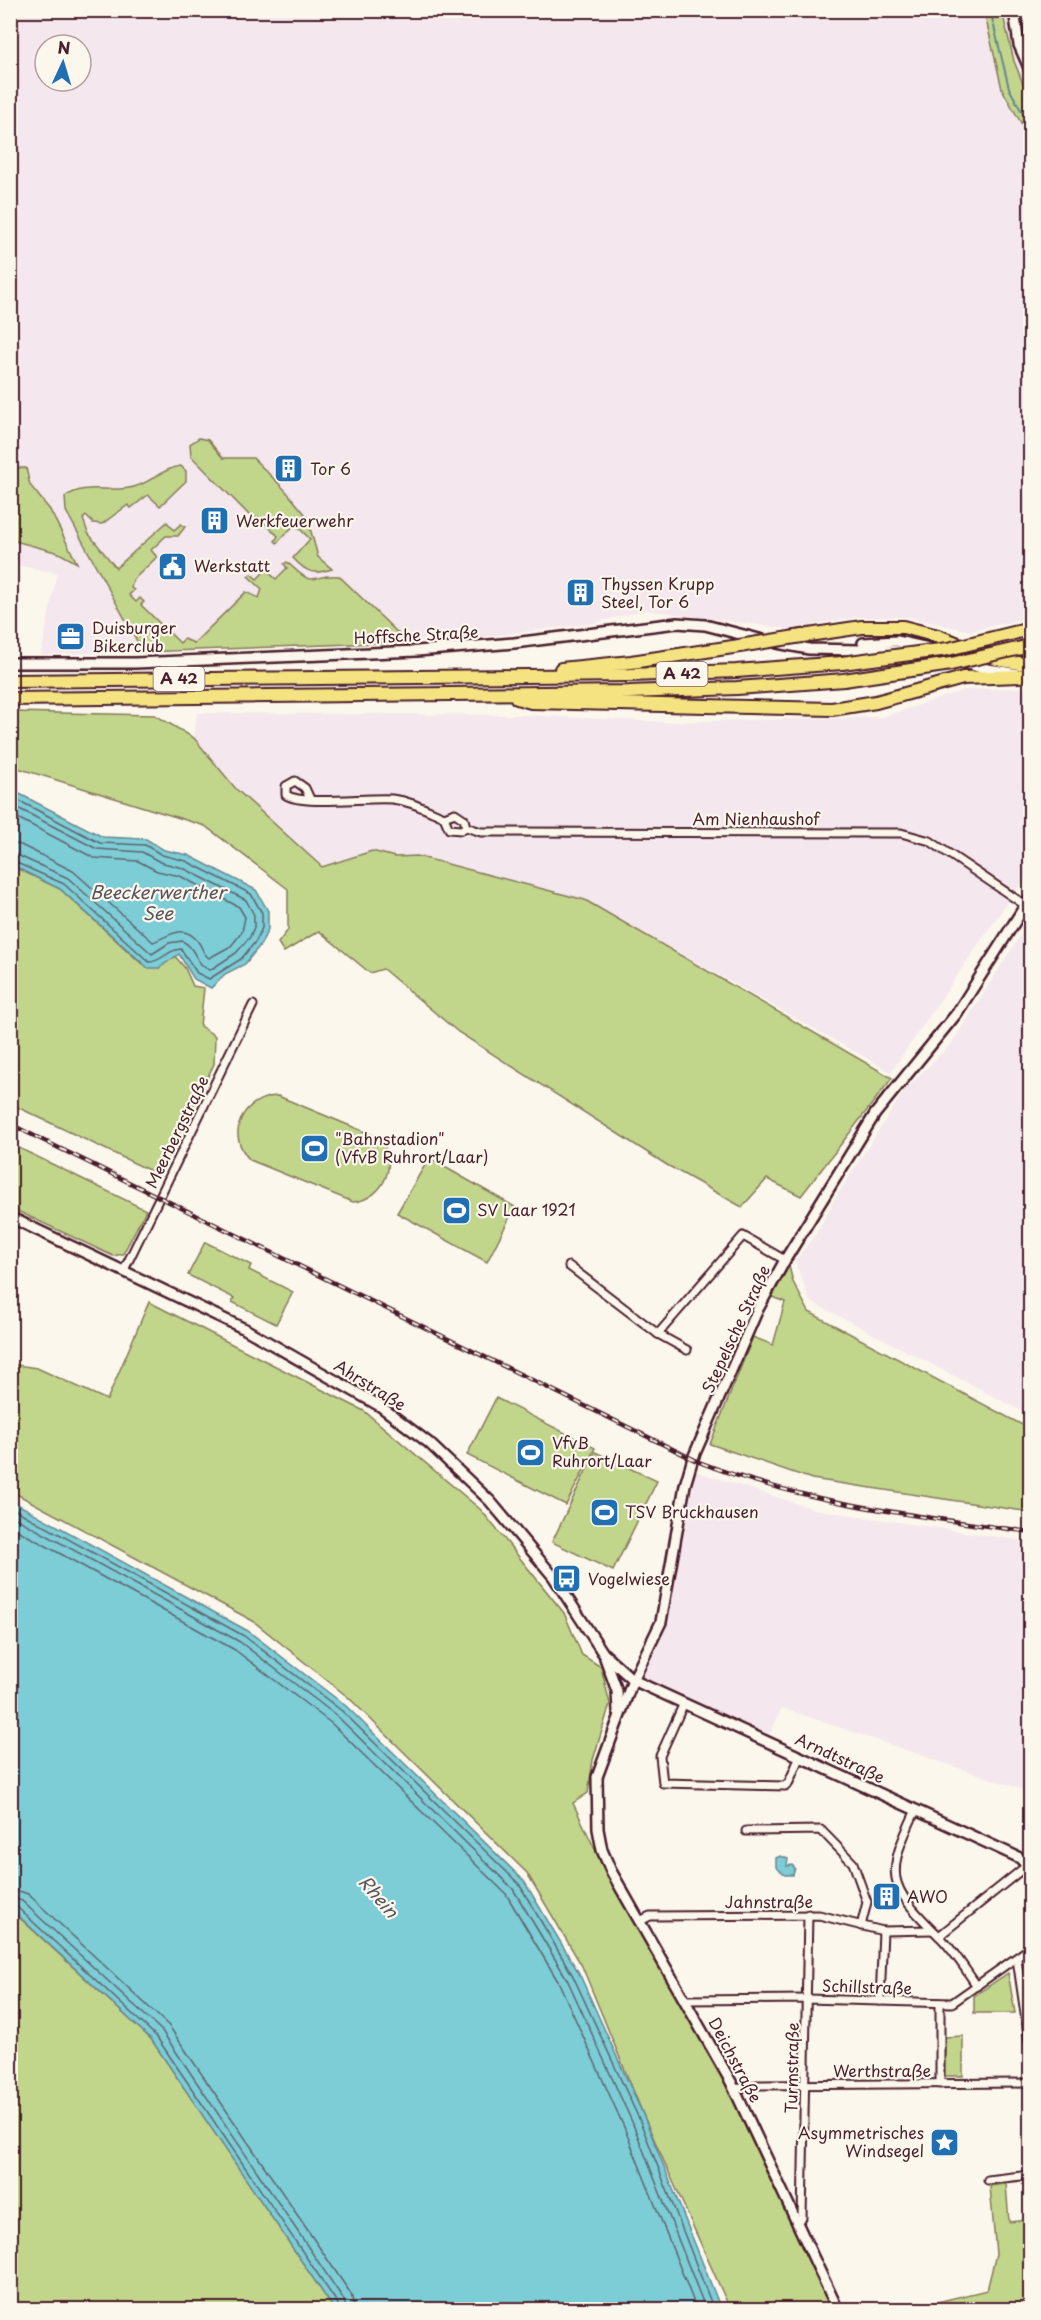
<svg xmlns="http://www.w3.org/2000/svg" width="1041" height="2320" font-family="'Playpen Sans',sans-serif">
<style>
.built{fill:#f4e7ed;fill-rule:evenodd}
.green{fill:#c1d58b;stroke:#867a5b;stroke-width:1.5}
.water{fill:#7ccdd6;stroke:#688792;stroke-width:1.5}
.lines{fill:none;stroke-linecap:round;stroke-linejoin:round}
.shore{stroke:#5e656f;stroke-width:1.5}
.stream{stroke:#688792;stroke-width:2}
.minor-casing{stroke:#4a1f2b;stroke-width:11}
.tertiary-casing{stroke:#4a1f2b;stroke-width:14}
.motorway-casing{stroke:#4a1f2b;stroke-width:16}
.minor{stroke:#fbf7ec;stroke-width:7}
.tertiary{stroke:#fbf7ec;stroke-width:9}
.motorway{stroke:#f5e381;stroke-width:12}
.rail-casing{stroke:#4a1f2b;stroke-width:4.5}
.rail{stroke:#fbf7ec;stroke-width:2;stroke-dasharray:7;stroke-linecap:butt}
.motorway-bridge-casing{stroke:#4a1f2b;stroke-width:16;stroke-linecap:butt}
.motorway-bridge{stroke:#f5e381;stroke-width:12}
.labels{text-anchor:middle;stroke-width:4.5;stroke-linejoin:round;paint-order:stroke}
.shield{fill:#fbf7ec;stroke:#7f6065;stroke-width:1.5}
.shield-label{font-size:15px;font-weight:bold;fill:#4a1f2b}
.poi-label{font-size:16px;fill:#4a1f2b;stroke:#fbf7ec;text-anchor:start}
.street-label{font-size:16px;fill:#4a1f2b;stroke:#fbf7ec}
.water-label{font-size:18px;font-style:italic;fill:#59535e;stroke:#fbf7ec}
</style>
<rect width="100%" height="100%" fill="#fbf7ec"/>
<filter id="ink" filterUnits="userSpaceOnUse"><feTurbulence type="fractalNoise" baseFrequency=".0167" numOctaves="2"/><feDisplacementMap in="SourceGraphic" scale="12" xChannelSelector="R" yChannelSelector="G"/><feConvolveMatrix kernelMatrix="1 2 1 2 8 2 1 2 1" color-interpolation-filters="sRGB"/></filter>
<g filter="url(#ink)">
<g class="built">
<path d="M11,11H1030V617L971,631L907,617H857L790,629L645,610L594,623L474,638L41,655L57,573L11,564L10,540L59,553L75,562L50,510L30,485L26,468H11ZM45,45H81V81H45ZM208,440L223,458H253L285,490L305,514L278,537L258,516L254,520L191,456L189,448ZM169,467L148,495L132,508L128,504L111,519L86,516L83,519L88,533L116,569L167,522L175,530L151,550L157,557L133,580L129,595L136,603L141,599L144,602L140,605L180,643L184,639L194,643L246,593L258,598L262,595V589L248,577L250,574L257,580L276,579L287,567L305,579L313,580L332,575L404,638L143,652L66,511L65,497L75,489L130,488L153,479ZM307,518L318,557L332,570L293,558L310,539Z"/>
<polygon points="1030,687 1030,873 1008,901 891,1072 585,900 417,856 395,857 372,851 322,867 236,789 194,738 197,713 521,715 666,722 882,717 965,690"/>
<polygon points="1030,920 1030,1415 810,1301 795,1261 816,1234 836,1197 905,1090 952,1043"/>
<polygon points="694,1471 817,1510 1030,1542 1030,1792 782,1708 769,1735 640,1676 666,1624"/>
</g>
<g class="green">
<polygon points="984,11 1002,11 1014,61 1030,101 1030,139 1002,89"/>
<polygon points="199,438 208,440 223,458 253,458 285,490 305,514 277,543 275,541 278,536 258,517 254,520 191,456 190,444"/>
<path d="M181,466L186,471V481L160,506L148,495L131,508L128,505L102,524L93,523L86,516L83,519L88,533L116,568L167,522L174,530L181,524L185,527L178,536H166L151,550L157,557L133,580L131,588L134,590L129,595L136,602L140,598L144,602L141,605L180,643L184,639L194,643L246,592L259,598L262,589L248,576L251,574L257,579L266,570L276,579L287,568L284,564L287,562C318,591 306,574 339,576L404,639L403,642L143,652L66,511L65,497C83,483 107,492 129,488C149,485 162,468 181,466Z"/>
<polygon points="10,468 26,468 30,485 50,510 77,563 59,553 11,540"/>
<path d="M307,517L318,557L332,569C313,575 307,573 293,558L310,539L298,527Z"/>
<polygon points="11,712 155,715 194,738 236,789 322,867 372,851 395,857 417,856 585,900 892,1078 801,1196 767,1179 742,1207 667,1165 458,1032 383,969 370,973 319,931 284,952 278,943 288,930 288,889 205,826 11,766"/>
<polygon points="10,865 60,889 141,963 159,968 174,955 185,968 193,986 204,988 200,1026 215,1036 214,1064 159,1175 11,1104"/>
<path d="M278,1096L377,1137C401,1160 385,1199 353,1202L250,1160C224,1133 243,1097 278,1096Z"/>
<polygon points="11,1144 146,1210 123,1254 113,1256 11,1208"/>
<polygon points="429,1158 515,1207 487,1262 397,1213"/>
<polygon points="205,1242 251,1265 249,1270 293,1292 276,1324 232,1302 234,1298 188,1275"/>
<polygon points="789,1266 793,1282 809,1312 1030,1429 1030,1512 812,1479 710,1444 753,1337 773,1345 785,1302 772,1297"/>
<polygon points="149,1302 364,1411 481,1510 564,1613 582,1655 601,1667 610,1704 593,1760 588,1793 573,1803 601,1862 725,2083 831,2309 730,2309 645,2119 582,1966 527,1873 349,1698 253,1621 11,1491 10,1364 37,1368 107,1400"/>
<polygon points="496,1398 595,1448 566,1505 467,1455"/>
<polygon points="595,1452 657,1481 613,1571 552,1542"/>
<polygon points="10,1909 151,2039 334,2309 11,2309"/>
<polygon points="1008,1973 1015,2013 974,2013 974,1996"/>
<polygon points="963,2036 963,2076 944,2076 945,2037"/>
<polygon points="1006,2184 1009,2222 1027,2220 1030,2238 1030,2309 938,2309 937,2302 987,2290 996,2254 990,2186"/>
</g>
<g class="water">
<polygon points="10,789 103,837 146,839 164,850 188,855 256,890 268,911 268,929 261,944 245,964 225,974 211,988 194,979 179,954 159,968 148,968 60,889 11,865"/>
<polygon points="10,1500 248,1631 346,1706 524,1881 579,1973 645,2119 721,2309 334,2309 151,2039 11,1909"/>
<polygon points="780,1856 788,1859 787,1866 792,1865 795,1868 793,1875 785,1875 776,1867 776,1858"/>
</g>
<g class="lines">
<g class="shore">
<path d="M10,796L100,843L145,845L162,855L186,861L251,894L262,913V928L256,941L241,959L209,979L197,973L181,949C168,949 162,962 149,962L64,884L10,860"/>
<path d="M10,804L97,849L142,852L160,862L183,868L246,900L254,915V927L250,937L236,953L210,970C195,965 196,947 182,941L169,943L152,954L68,878L10,852"/>
<path d="M10,814L94,858L138,861L157,871L180,876L239,907L245,917L242,932L231,946L209,958C203,954 203,949 199,943C184,921 168,937 153,942L73,871L21,845L10,843"/>
<polyline points="10,1507 244,1636 342,1711 519,1884 573,1976 640,2121 714,2310"/>
<polyline points="10,1515 240,1642 337,1716 513,1889 567,1979 633,2124 706,2310"/>
<polyline points="10,1526 235,1650 331,1723 506,1894 559,1983 624,2127 697,2310"/>
<polyline points="10,1888 28,1894 169,2026 351,2294 355,2310"/>
<polyline points="10,1897 22,1901 162,2031 344,2300 346,2310"/>
<polyline points="10,1905 17,1907 156,2036 338,2304 339,2310"/>
</g>
<polyline class="stream" points="990,10 1009,88 1030,127"/>
<defs>
<g id="minor">
<path d="M310,799L305,788L295,781L286,786V795C304,806 367,797 392,799C411,801 427,810 444,817L455,813L464,819L466,827L481,832L901,833L930,841L1025,905"/>
<polyline points="444,817 449,829 461,830 466,827"/>
<polyline points="569,1266 658,1334 687,1350"/>
<polyline points="124,1270 253,1005"/>
<polyline points="658,1334 743,1236 785,1260"/>
<polyline points="684,1703 660,1756 663,1783 785,1786 789,1782 800,1756"/>
<path d="M916,1810C885,1875 886,1884 938,1935C953,1949 965,1969 977,1986"/>
<polyline points="746,1831 821,1830 853,1863 867,1902 861,1926"/>
<polyline points="640,1921 650,1916 819,1915 883,1931 932,1930"/>
<polyline points="939,1936 1030,1863"/>
<polyline points="1017,1959 1030,2048"/>
<polyline points="686,2000 807,1999 952,2003 1030,1948"/>
<polyline points="880,2001 883,1931"/>
<polyline points="940,2084 940,2003"/>
<polyline points="735,2089 758,2085 1030,2083"/>
<polyline points="988,2180 1030,2175"/>
<polyline points="798,2221 802,2218 808,1914"/>
</g>
<g id="tertiary">
<polyline points="1014,10 1019,45 1030,70"/>
<polyline points="777,643 809,649 909,651"/>
<polyline points="863,643 897,641 973,658"/>
<polyline points="926,654 982,668 1030,676"/>
<polyline points="10,663 135,663 417,651 514,643 677,623 705,625 763,640"/>
<polyline points="10,1217 245,1329 380,1406 429,1443 490,1501 553,1576 603,1653 633,1680 1020,1858 1030,1869"/>
<polyline points="605,1658 617,1691 618,1711"/>
<polyline points="838,2310 731,2082 611,1871 602,1850 598,1829 597,1777 633,1680 661,1622 685,1485 693,1458 758,1309 785,1260 875,1114 957,1013 1030,898"/>
</g>
<g id="motorway">
<polyline points="802,636 862,627 903,627 938,636 997,659 1029,665"/>
<polyline points="561,669 631,662 733,647"/>
<polyline points="10,681 630,675 736,671 842,663"/>
<polyline points="517,698 531,702 832,709 876,702 963,678 1020,676"/>
<polyline points="10,699 629,692 737,688 844,680"/>
</g>
</defs>
<use href="#minor" class="minor-casing"/>
<use href="#tertiary" class="tertiary-casing"/>
<use href="#motorway" class="motorway-casing"/>
<use href="#minor" class="minor"/>
<use href="#tertiary" class="tertiary"/>
<use href="#motorway" class="motorway"/>
<defs>
<path id="rail" d="M10,1124L699,1462C806,1504 918,1516 1030,1532"/>
</defs>
<use href="#rail" class="rail-casing"/>
<use href="#rail" class="rail"/>
<defs>
<g id="motorway-bridge">
<polyline points="733,647 802,636"/>
<polyline points="842,663 948,649 1030,629"/>
<polyline points="844,680 951,664 1030,646"/>
</g>
</defs>
<use href="#motorway-bridge" class="motorway-bridge-casing"/>
<use href="#motorway-bridge" class="motorway-bridge"/>
</g>
</g>
<defs>
<symbol id="building-square" viewBox="-11 -11 22 22"><rect x="-9" y="-9" width="18" height="18" rx="4" fill="#1f6fb2" stroke="#fbf7ec"/><path d="M-4-6H4V6H1V3H-1V6H-4ZM-2.5-4.3h1.7v1.8h-1.7ZM.8-4.3h1.7v1.8H.8ZM-2.5-1h1.7V.8h-1.7ZM.8-1h1.7V.8H.8Z" fill="#fff"/></symbol>
<symbol id="civic-square" viewBox="-11 -11 22 22"><rect x="-9" y="-9" width="18" height="18" rx="4" fill="#1f6fb2" stroke="#fbf7ec"/><path d="M-.6-6.5H3V-4.5H.6V-3L4-1V1h2V6H-6V1h2V-1L-.6-3ZM-1.2 2.5V6h2.4V2.5Z" fill="#fff"/></symbol>
<symbol id="office-square" viewBox="-11 -11 22 22"><rect x="-9" y="-9" width="18" height="18" rx="4" fill="#1f6fb2" stroke="#fbf7ec"/><path d="M-6-3h4V-5.5h4V-3h4V5H-6ZM-1-4.5V-3h2v-1.5ZM-6 0V1H6V0Z" fill="#fff"/></symbol>
<symbol id="stadium-square" viewBox="-11 -11 22 22"><rect x="-9" y="-9" width="18" height="18" rx="4" fill="#1f6fb2" stroke="#fbf7ec"/><path d="M0-5a6.5 5 0 1 0 0 10a6.5 5 0 1 0 0-10ZM-3.5-1.8h7v3.6h-7Z" fill="#fff"/></symbol>
<symbol id="bus-square" viewBox="-11 -11 22 22"><rect x="-9" y="-9" width="18" height="18" rx="4" fill="#1f6fb2" stroke="#fbf7ec"/><path d="M-5-6H5V4H4V6H2V4H-2V6H-4V4H-5ZM-3.5-4V0h7V-4ZM-3.5 1.2v1.5H-2V1.2ZM2 1.2v1.5H3.5V1.2Z" fill="#fff"/></symbol>
<symbol id="sight-square" viewBox="-11 -11 22 22"><rect x="-9" y="-9" width="18" height="18" rx="4" fill="#1f6fb2" stroke="#fbf7ec"/><path d="M0-6L1.8-2.2L6-1.7L2.9 1.2L3.7 5.4L0 3.3L-3.7 5.4L-2.9 1.2L-6-1.7L-1.8-2.2Z" fill="#fff"/></symbol>
</defs>
<g fill-rule="evenodd">
<use href="#building-square" x="272" y="452" width="33" height="33"/>
<use href="#building-square" x="198" y="504" width="33" height="33"/>
<use href="#civic-square" x="156" y="550" width="33" height="33"/>
<use href="#building-square" x="564" y="576" width="33" height="33"/>
<use href="#office-square" x="54" y="620" width="33" height="33"/>
<use href="#stadium-square" x="298" y="1132" width="33" height="33"/>
<use href="#stadium-square" x="440" y="1194" width="33" height="33"/>
<use href="#stadium-square" x="514" y="1436" width="33" height="33"/>
<use href="#stadium-square" x="588" y="1496" width="33" height="33"/>
<use href="#bus-square" x="550" y="1562" width="33" height="33"/>
<use href="#building-square" x="870" y="1880" width="33" height="33"/>
<use href="#sight-square" x="928" y="2126" width="33" height="33"/>
</g>
<g class="labels">
<g class="shield">
<rect x="656.5" y="662" width="51" height="24" rx="4.5"/>
<rect x="153.5" y="667" width="51" height="24" rx="4.5"/>
</g>
<g class="shield-label">
<text x="682" y="679">A 42</text>
<text x="179" y="684">A 42</text>
</g>
<g class="poi-label">
<text x="310" y="475">Tor 6</text>
<text x="236" y="527">Werkfeuerwehr</text>
<text x="194" y="572">Werkstatt</text>
<text x="601" y="590">Thyssen Krupp<tspan x="601" dy="18">Steel, Tor 6</tspan></text>
<text x="92" y="634">Duisburger<tspan x="92" dy="18">Bikerclub</tspan></text>
<text x="335" y="1145">"Bahnstadion"<tspan x="335" dy="18">(VfvB Ruhrort/Laar)</tspan></text>
<text x="477" y="1216">SV Laar 1921</text>
<text x="552" y="1449">VfvB<tspan x="552" dy="18">Ruhrort/Laar</tspan></text>
<text x="625" y="1518">TSV Bruckhausen</text>
<text x="588" y="1585">Vogelwiese</text>
<text x="907" y="1903">AWO</text>
<text x="924" y="2139" text-anchor="end">Asymmetrisches<tspan x="924" dy="18">Windsegel</tspan></text>
</g>
<g class="street-label">
<text transform="translate(416 635) rotate(-3)" y="6">Hoffsche Straße</text>
<text x="756" y="825">Am Nienhaushof</text>
<text transform="translate(177 1132) rotate(-64)" y="6">Meerbergstraße</text>
<text transform="translate(736 1329) rotate(-65)" y="6">Stepelsche Straße</text>
<text transform="translate(370 1385) rotate(32)" y="6">Ahrstraße</text>
<text transform="translate(840 1758) rotate(25)" y="6">Arndtstraße</text>
<text x="769" y="1908">Jahnstraße</text>
<text transform="translate(867 1987) rotate(2)" y="6">Schillstraße</text>
<text transform="translate(735 2060) rotate(62)" y="6">Deichstraße</text>
<text transform="translate(792 2068) rotate(-89)" y="6">Turmstraße</text>
<text x="882" y="2077">Werthstraße</text>
</g>
<g class="water-label">
<text x="158" y="899">Beeckerwerther<tspan x="158" dy="21">See</tspan></text>
<text transform="translate(378 1897) rotate(49)" y="6">Rhein</text>
</g>
</g>
<rect width="1041" height="2320" fill="none" stroke="#fbf7ec" stroke-width="36"/>
<rect x="18" y="18" width="1005" height="2284" fill="none" stroke="#4a1f2b" stroke-width="2" filter="url(#ink)"/>
<g transform="translate(63 63) rotate(4)"><circle r="28" fill="#fbf7ec" stroke="#b4a19f" stroke-width="1.5"/>
<path d="M0-4.5L10 22L0 15L-10 22Z" fill="#1f6fb2"/>
<text y="-9" font-size="16" font-weight="bold" text-anchor="middle" fill="#4a1f2b">N</text>
</g>
</svg>
